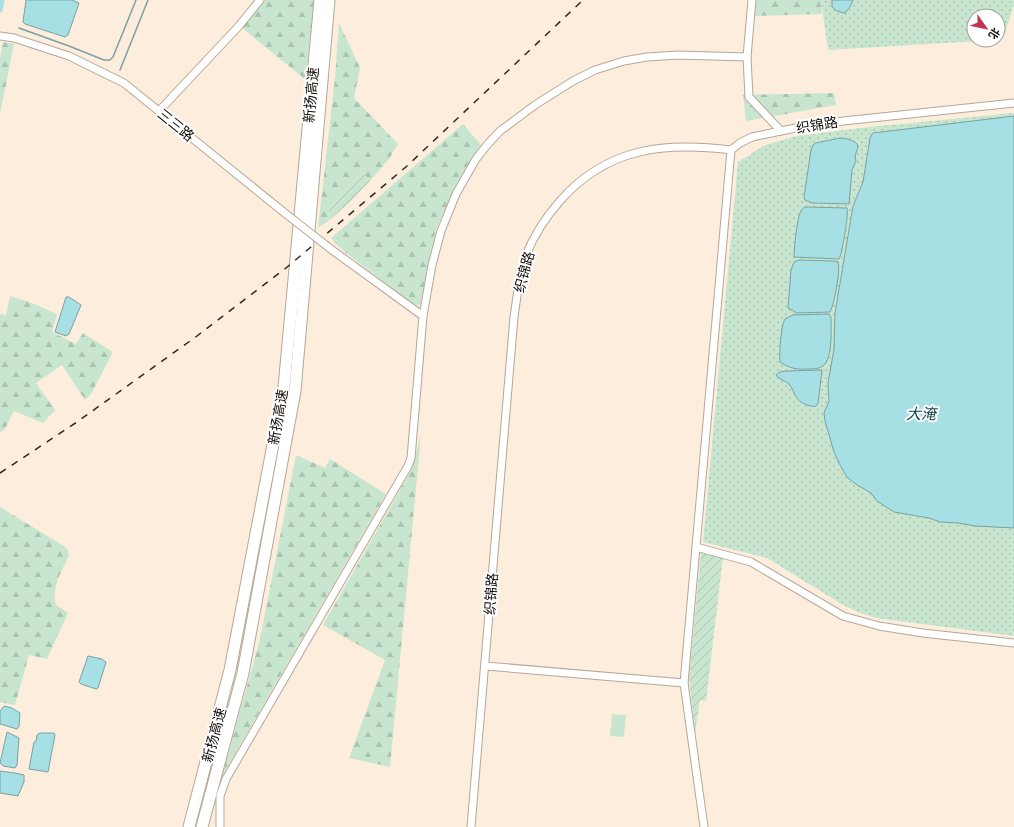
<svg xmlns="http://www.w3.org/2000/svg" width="1014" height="827" font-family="Georgia,'Noto Sans SC',serif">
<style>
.grass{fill:url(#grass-dots)}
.forest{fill:url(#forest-firs)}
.garden{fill:url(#garden-furrows)}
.pitch{fill:#c8e6cf}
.water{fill:#a6e0e5;stroke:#7aa1a3}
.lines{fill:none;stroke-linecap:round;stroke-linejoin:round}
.stream{stroke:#7aa1a3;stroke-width:1.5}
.canal{stroke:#a6e0e5;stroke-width:5}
.minor-casing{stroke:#b6a797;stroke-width:9}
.highway-casing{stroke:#b6a797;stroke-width:13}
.minor{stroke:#fff;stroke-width:7}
.highway{stroke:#fff;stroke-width:11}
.rail{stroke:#2f2923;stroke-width:1.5;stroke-dasharray:7 7;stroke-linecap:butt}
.minor-bridge-casing{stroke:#b6a797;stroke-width:9;stroke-linecap:butt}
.minor-bridge{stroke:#fff;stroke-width:7}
.labels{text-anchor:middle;stroke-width:4;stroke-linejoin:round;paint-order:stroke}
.street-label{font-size:14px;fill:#140f0a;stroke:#fff}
.water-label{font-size:15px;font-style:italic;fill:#0f4448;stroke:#fff}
</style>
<defs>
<pattern id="grass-dots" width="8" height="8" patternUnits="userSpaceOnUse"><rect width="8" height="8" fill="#c8e6cf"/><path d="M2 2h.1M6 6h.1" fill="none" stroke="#abc4b0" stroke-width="1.8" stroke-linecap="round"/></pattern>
<pattern id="forest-firs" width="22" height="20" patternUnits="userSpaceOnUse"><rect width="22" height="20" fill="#c8e6cf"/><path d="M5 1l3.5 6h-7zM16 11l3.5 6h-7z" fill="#abc4b0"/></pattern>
<pattern id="garden-furrows" width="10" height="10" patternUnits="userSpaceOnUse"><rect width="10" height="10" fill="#c8e6cf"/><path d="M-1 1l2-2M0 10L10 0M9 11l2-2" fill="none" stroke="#abc4b0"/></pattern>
</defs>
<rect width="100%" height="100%" fill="#fdeddd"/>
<g class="grass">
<polygon points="821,0 1014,0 1014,5 1005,32 998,39 998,16 974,16 974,40 995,40 828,50"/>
<polygon points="1014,113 1014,636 876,618 858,612 843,605 767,558 703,542 738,162 765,145 796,136 869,127"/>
</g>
<g class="forest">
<polygon points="255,0 314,0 306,80 236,23"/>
<polygon points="756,0 821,0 822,14 755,16"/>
<polygon points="339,23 360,68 354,98 398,144 389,159 370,181 362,172 330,207 327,222 318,228 335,78"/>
<polygon points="3,42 14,44 0,114 0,59"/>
<polygon points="834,93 836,105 746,121 743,95"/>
<polygon points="463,124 481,145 456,185 436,229 420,305 414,305 341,249 331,238"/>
<polygon points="10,296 32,303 57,314 52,332 76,344 83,333 113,352 91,394 85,400 62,365 36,383 55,410 43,423 14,411 5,429 0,433 0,314 6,315"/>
<polygon points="421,434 390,767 349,758 385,660 323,625 412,469"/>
<polygon points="296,455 325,468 330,459 386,494 222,776 260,639"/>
<path d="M0,507L67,548L69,555C62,571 51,587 56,605L68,613L47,659L29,655L15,705L0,702Z"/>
</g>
<g class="garden">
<polygon points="362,172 370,181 349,203 327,222 330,207"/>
<polygon points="701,552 723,558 706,701 700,700 695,733 689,679"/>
</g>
<polygon class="pitch" points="612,714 626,715 624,737 610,736"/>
<g class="water">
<polygon points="26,0 72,0 79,3 68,35 65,37 25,24 23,22"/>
<path d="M832,0H853L850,7L845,13C839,12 836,11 832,7Z"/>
<polygon points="1014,116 1014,528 975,526 958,523 940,522 929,518 894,512 877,501 871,493 857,485 847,477 840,465 834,452 825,421 824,413 829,401 828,383 834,349 835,313 853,206 863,182 870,138 873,133"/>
<path d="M840,138C847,139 852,139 857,144L858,147L855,156L856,161L852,170L849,204L812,203L805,200L804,197L811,150L813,145L816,143Z"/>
<path d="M806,207L847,208C849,213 842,255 839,259L794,257C794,248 797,218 801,211C803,208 803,208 806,207Z"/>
<path d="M799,260L834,261L838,262C841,269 834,305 830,312L797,313L788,308L791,270L794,262Z"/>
<polygon points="66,297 69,297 81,305 69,334 66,336 55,332"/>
<path d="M829,314L831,317C831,329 833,358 823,366C819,369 812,369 807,369C798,370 788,368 780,362C779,354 781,325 785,319L793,315Z"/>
<path d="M822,370L818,403L816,406C813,407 811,406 807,405C794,401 796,393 789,384C785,380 779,380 776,375L780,372L786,371Z"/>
<polygon points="88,656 102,659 106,662 98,688 96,689 81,684 79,682"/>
<polygon points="4,706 12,708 20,713 19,726 17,729 0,724 0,711"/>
<polygon points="7,732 19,738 17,765 15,768 3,766 0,763"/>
<polygon points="40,733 54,733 55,735 48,772 29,769 34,742 36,741 37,735"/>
<polygon points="0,771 15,773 24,775 24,782 18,796 0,793"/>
</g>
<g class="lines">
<g class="stream">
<polyline points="19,28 69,46 104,60 110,60 113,57 136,0"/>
<polyline points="120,70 148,0"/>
</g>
<polyline class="canal" points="0,10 2,0"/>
<defs>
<g id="minor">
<polyline points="752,0 747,57 749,97 781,131"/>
<polyline points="0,36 14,38 69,56 124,83 281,210"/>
<polyline points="159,111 238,27 260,0"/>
<polyline points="332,250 423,316"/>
<polyline points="696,547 751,562 843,616 879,626 923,633 1014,643"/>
<polyline points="486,666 684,683"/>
<polyline points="220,827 220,796 226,779 408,466 411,458 423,316 432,265 441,231 456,194 476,159 487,145 500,131 535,105 573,81 595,70 624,61 647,57 678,55 747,57"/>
<path d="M471,827L514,317C517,297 519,276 525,258C533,236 545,218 560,201C607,147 665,142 731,150L740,143L752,137L815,124L1014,103"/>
<polyline points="704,827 684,683 731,150"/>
</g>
<g id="highway">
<polyline points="189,827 230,670 284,387 320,0"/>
<polyline points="202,827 243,673 295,391 329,0"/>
</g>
</defs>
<use href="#minor" class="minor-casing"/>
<use href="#highway" class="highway-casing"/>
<use href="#minor" class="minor"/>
<use href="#highway" class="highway"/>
<polyline class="rail" points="0,473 77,422 197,336 286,268 407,166 583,0"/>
<defs>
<polyline id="minor-bridge" points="281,210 332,250"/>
</defs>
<use href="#minor-bridge" class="minor-bridge-casing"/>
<use href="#minor-bridge" class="minor-bridge"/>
</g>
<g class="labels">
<g class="street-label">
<text transform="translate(311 95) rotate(-85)" y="5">新扬高速</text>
<text transform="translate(176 125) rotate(39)" y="5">三三路</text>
<text transform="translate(817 125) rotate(-9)" y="5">织锦路</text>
<text transform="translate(524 272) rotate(-75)" y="5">织锦路</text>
<text transform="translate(278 417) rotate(-80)" y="5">新扬高速</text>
<text transform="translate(491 594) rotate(-86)" y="5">织锦路</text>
<text transform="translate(214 735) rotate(-75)" y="5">新扬高速</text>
</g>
<g class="water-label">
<text x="921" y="419">大淹</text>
</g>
</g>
<g transform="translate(986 28) rotate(123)"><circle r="19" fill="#ffffff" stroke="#a19f9d"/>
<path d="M0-3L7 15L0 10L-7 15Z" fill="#c33355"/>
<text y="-6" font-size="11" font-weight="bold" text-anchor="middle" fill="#140f0a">北</text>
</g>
</svg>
